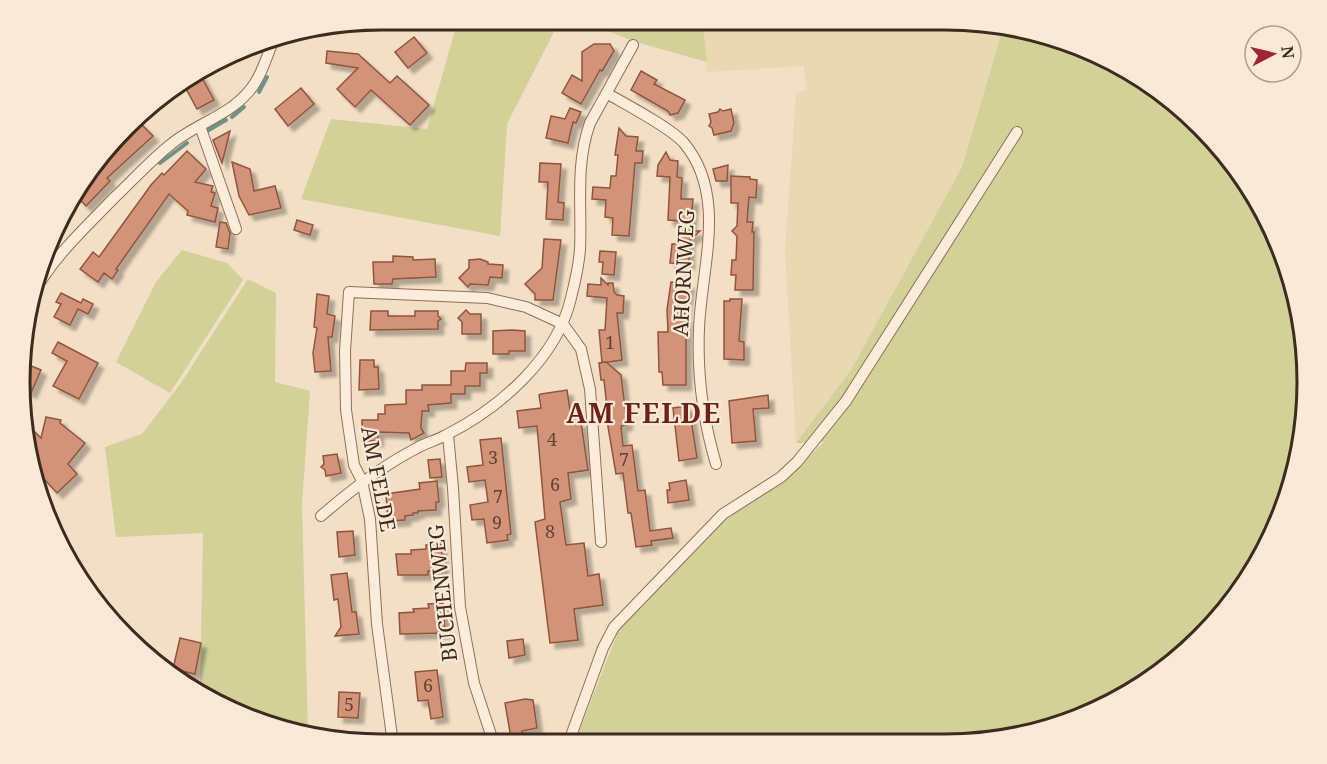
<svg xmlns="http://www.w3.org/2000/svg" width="1327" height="764" font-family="'Noto Serif',serif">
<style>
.farmland{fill:#e8d9b2}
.green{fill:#d1d198}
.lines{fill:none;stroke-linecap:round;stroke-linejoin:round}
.stream{stroke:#6d9486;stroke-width:4}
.building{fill:#d39378;stroke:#90543d;stroke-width:1.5;filter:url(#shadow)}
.minor-casing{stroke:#8f6f59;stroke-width:12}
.minor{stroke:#fbedda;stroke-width:10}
.labels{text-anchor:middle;stroke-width:4.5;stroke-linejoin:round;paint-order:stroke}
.number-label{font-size:18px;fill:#634434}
.street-label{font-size:21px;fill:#3e2a1e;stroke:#f8ead6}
.district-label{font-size:27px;font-weight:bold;letter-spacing:1.5px;fill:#6e221a;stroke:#f8ead6}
.rim{fill:none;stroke:#3e2a1e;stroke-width:3}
</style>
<defs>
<filter id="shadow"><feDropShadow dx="5.5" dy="5.5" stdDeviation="1.5" flood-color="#0004"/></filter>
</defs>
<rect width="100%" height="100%" fill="#f2dfc5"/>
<polygon class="farmland" points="702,20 969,20 994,25 1000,38 962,167 851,370 796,443 785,250 796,94 806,89 804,66 707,72"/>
<g class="green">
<polygon points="458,20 539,20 558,24 507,124 500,236 301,199 331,119 427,129"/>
<polygon points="580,20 702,20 707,62 636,42"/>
<polygon points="994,25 1062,39 1146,80 1246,180 1300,311 1301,452 1247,583 1201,639 1127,696 1061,725 969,744 574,744 619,629 726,518 784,480 824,442 796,443 851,370 962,167 1000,38"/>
<polygon points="182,250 227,263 243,280 170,393 116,362 156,282"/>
<polygon points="248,279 276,293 275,382 310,391 302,504 308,734 265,725 200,693 203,533 116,537 105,447 142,434 181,383"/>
</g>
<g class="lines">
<g class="stream">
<polyline points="259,92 267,77"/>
<polyline points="232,117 244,107"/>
<polyline points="207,131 226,120"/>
<polyline points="160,163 187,143"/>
<polyline points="30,309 35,300"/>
</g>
</g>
<g class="building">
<polygon points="414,37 427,53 408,68 395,52"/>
<polygon points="594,44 610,44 614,51 602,71 600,70 581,104 562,93 572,75 582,81 582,52"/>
<polygon points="327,51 358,54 390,83 397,76 429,105 410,125 371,90 355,107 337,89 358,68 326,63"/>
<polygon points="641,71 657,80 654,84 685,100 678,113 670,115 668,111 631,90"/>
<polygon points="200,74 214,100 197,109 183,83"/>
<polygon points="301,88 314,104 288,126 275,109"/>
<polygon points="570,108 581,112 576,123 573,122 568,143 546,138 551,116 565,119"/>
<polygon points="720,109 723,111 731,109 734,123 731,131 714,135 712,128 709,126 711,122 709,114 718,112"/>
<polygon points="137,120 153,136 107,178 110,181 86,206 75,194 122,146 123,143 119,139"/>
<polygon points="619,128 626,136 638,137 636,151 643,151 642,163 635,163 629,236 612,235 613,218 605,217 606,200 592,199 593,187 610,188 611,176 616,176 618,155 615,155"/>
<polygon points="230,131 222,163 213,140"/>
<polygon points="187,151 206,169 195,182 213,186 211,192 215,193 211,206 218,208 215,222 187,215 188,211 169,194 116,269 118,270 112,279 104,273 98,282 80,269 93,252 99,257 151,185 162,173 164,175"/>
<polygon points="666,152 670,160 678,161 677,177 682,178 681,199 693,199 690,231 700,231 689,241 689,264 670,263 672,244 677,244 680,221 668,220 670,177 657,176 658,165"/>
<polygon points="232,162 250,169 254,191 275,186 281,208 249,215 239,196"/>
<polygon points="540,163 561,164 558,202 564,203 563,220 546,219 548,182 539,182"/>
<polygon points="728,165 727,181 716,181 713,169"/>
<polygon points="731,176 750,177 750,179 757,180 756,198 749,197 747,222 753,222 752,232 754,232 753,290 735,290 736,275 731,275 732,260 736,260 737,236 732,231 737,226 738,203 731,203"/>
<polygon points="297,220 313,225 310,235 294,230"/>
<polygon points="220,222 226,223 230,233 228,249 216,247"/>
<polygon points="544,239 561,240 553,300 535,300 535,294 525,284 542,268"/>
<polygon points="600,251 616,252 614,275 602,274 603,262 599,262"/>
<polygon points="393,256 413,257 413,260 435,259 436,277 393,279 392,284 374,284 373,262 393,262"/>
<polygon points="480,259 488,262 488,264 503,265 502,278 490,277 488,285 470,284 468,287 459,278 469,268 469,260"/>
<polygon points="601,278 608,285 608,283 613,283 614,292 617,295 624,296 623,313 617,313 622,360 602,363 599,330 605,330 607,298 587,296 588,284 601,285"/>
<polygon points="671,282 689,284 684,317 686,317 686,385 663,385 662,372 659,372 658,332 668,332 667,310"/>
<polygon points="61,293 81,303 83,299 93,304 88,314 78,309 70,325 54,317 61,304 56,302"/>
<polygon points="317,294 329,296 327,314 335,316 332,337 328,337 331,371 315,372 313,353 317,328 314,327"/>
<polygon points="730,299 742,299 739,341 744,342 744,360 724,359 724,301 730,301"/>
<polygon points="466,310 470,314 481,314 481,334 462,334 462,322 458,318"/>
<polygon points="371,311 388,311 388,316 415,316 415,311 438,311 438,316 441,319 438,321 438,329 370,330"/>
<polygon points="512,330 525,331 525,351 509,351 509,354 493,354 493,331"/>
<polygon points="58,342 98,363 79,399 53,386 67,361 52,353"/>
<polygon points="360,360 374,360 374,367 378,367 379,389 359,390"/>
<polygon points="606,362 621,375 627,425 621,426 623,446 632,445 638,491 645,490 650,531 671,528 673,538 651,541 652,545 636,547 631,513 628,513 623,473 616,474 605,409 607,408 604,380 601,380 599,363"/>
<polygon points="24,363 41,370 31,393 22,389"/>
<polygon points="466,363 487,363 487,373 480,373 480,386 465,386 465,394 451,394 451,403 428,405 429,411 422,411 421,428 424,433 411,440 409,433 378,432 378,441 362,441 362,420 378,420 378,414 385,414 385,405 406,404 406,390 422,390 422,385 451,385 451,371 465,371"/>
<polygon points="567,390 572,423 581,422 588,470 568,473 571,499 560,502 566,545 584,543 588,576 599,574 603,605 574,609 578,640 550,643 535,522 545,519 537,426 519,428 517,411 541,408 539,395 541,394"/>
<polygon points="768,395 769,408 753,409 756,441 732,443 729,401"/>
<polygon points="689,406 697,458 679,461 673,408"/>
<polygon points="46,417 61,420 60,423 85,443 68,464 77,474 57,493 32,466 27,439 35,432 41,438"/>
<polygon points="501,438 511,534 507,535 508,540 487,543 484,519 472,520 470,505 488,502 485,480 469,482 467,467 483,465 480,440"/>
<polygon points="337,454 341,473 326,476 325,470 321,467 324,464 323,456"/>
<polygon points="440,459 442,477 430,478 428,460"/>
<polygon points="686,480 689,500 668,503 667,490 670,490 669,483"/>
<polygon points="437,481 439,502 436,502 436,510 418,511 418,513 413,513 413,515 405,516 405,520 388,521 386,494 420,489 419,483"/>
<polygon points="353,531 355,555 339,557 337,532"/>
<polygon points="441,544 443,570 428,571 428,575 398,575 396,554 411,554 411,550 426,549 426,545"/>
<polygon points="347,573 352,612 356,612 359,634 335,636 341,627 338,599 334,600 331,575"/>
<polygon points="443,603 445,633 400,634 399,613 414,612 413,609 429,608 428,604"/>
<polygon points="180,638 201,643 195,674 173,669"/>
<polygon points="523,639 525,655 509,658 507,641"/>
<polygon points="437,670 443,717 431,719 428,700 418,701 415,672"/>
<polygon points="339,692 360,693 358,718 338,717"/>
<polygon points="525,699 533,700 537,728 522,731 523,744 512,744 505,703"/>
</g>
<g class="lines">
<defs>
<g id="minor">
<path d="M608,94C627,105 671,128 684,143C728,196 701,268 699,329C697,376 703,420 716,464"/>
<polyline points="200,126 236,229"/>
<path d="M31,298C51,259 83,230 113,199C132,181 150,161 170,145C197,122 235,115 255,83C264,69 268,52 275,37"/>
<polyline points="448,435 453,488 460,607 474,683 494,744"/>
<path d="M321,516C351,490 382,466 417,448C426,443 437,440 446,435C500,408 557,358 571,298C575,282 579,266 580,249C582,206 575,165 590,123L633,45"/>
<polyline points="393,744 377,624 370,519 362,481 354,465 346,410 345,351 349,292 487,298 526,307 563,324 581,349 590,389 601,542"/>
<polyline points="568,744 603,648 614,627 723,514 781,477 797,462 846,401 1017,132"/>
</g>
</defs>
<use href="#minor" class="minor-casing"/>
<use href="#minor" class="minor"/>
</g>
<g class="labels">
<g class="number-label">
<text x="610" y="349">1</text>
<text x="552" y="446">4</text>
<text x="493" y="464">3</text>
<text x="624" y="466">7</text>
<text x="555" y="491">6</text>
<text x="498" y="503">7</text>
<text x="497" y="529">9</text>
<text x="550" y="538">8</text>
<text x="428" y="692">6</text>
<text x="349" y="711">5</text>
</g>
<g class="street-label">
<text transform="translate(684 273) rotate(-87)" y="7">AHORNWEG</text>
<text transform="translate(378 479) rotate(79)" y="7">AM FELDE</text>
<text transform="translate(443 593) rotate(-96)" y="7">BUCHENWEG</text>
</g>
<g class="district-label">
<text x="644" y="423">AM FELDE</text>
</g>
</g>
<path d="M0 0H1327V764H0ZM382 30H945A352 352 0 0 1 1297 382V382A352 352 0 0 1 945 734H382A352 352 0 0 1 30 382V382A352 352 0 0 1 382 30Z" fill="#f8ead6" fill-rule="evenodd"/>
<path class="rim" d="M382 30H945A352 352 0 0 1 1297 382V382A352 352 0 0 1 945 734H382A352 352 0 0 1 30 382V382A352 352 0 0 1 382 30Z"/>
<g transform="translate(1273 54) rotate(83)"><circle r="28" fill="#f8ead6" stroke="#ae9d8c" stroke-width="1.5"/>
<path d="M0-4.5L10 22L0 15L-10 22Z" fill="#a32434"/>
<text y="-9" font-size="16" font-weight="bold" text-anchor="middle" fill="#3e2a1e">N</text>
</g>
</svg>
